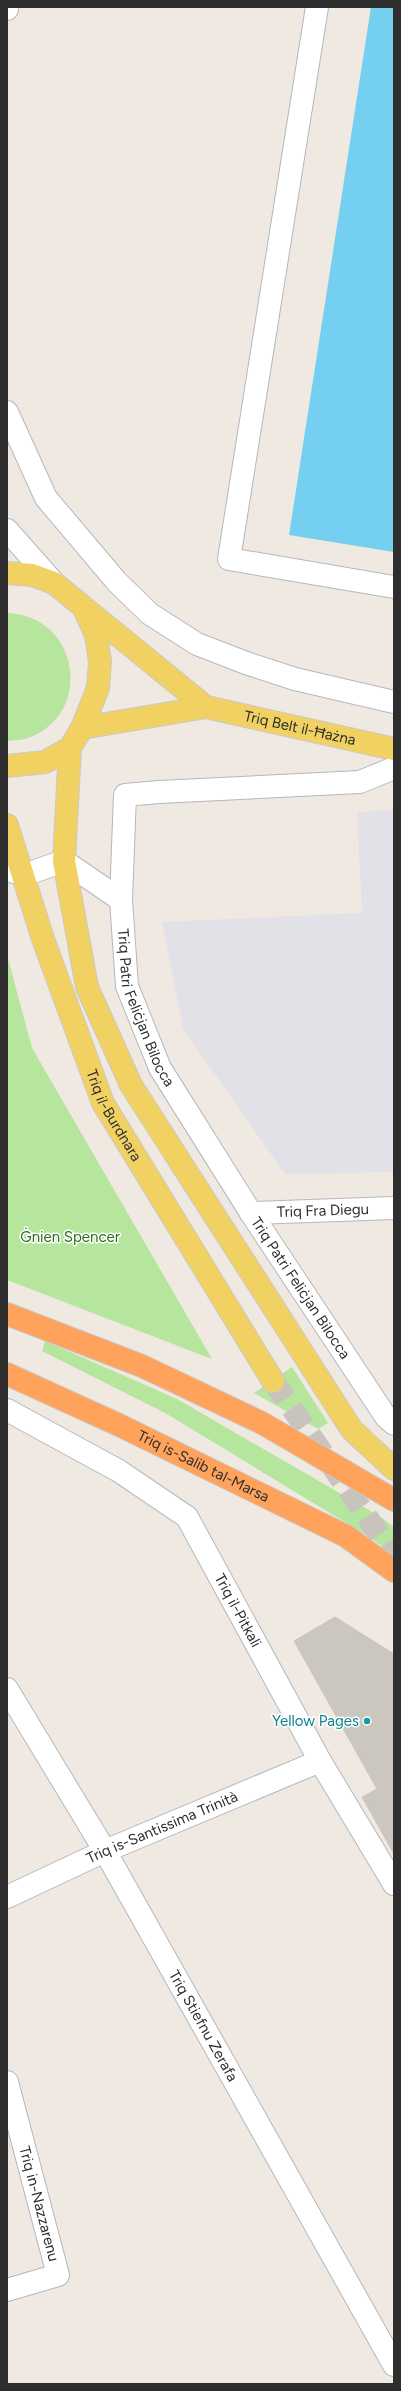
<svg xmlns="http://www.w3.org/2000/svg" width="401" height="2391" font-family="Figtree,sans-serif">
<style>
.industrial{fill:#e3e1e8}
.green{fill:#b6e59e}
.water{fill:#75cff0}
.building{fill:#cbc7bf;stroke:#cbc5ba}
.lines{fill:none;stroke-linecap:round;stroke-linejoin:round}
.major-tunnel{stroke:#c8c4bd;stroke-width:22;stroke-dasharray:22 11;stroke-linecap:butt}
.minor-casing{stroke:#b4b7c1;stroke-width:24}
.major-casing{stroke:#c9c9c9;stroke-width:24}
.highway-casing{stroke:#c9c9c9;stroke-width:24}
.minor{stroke:#fff;stroke-width:22}
.major{stroke:#f2d163;stroke-width:22}
.highway{stroke:#ffa35c;stroke-width:22}
.culture-dot{fill:#0f9aa8;stroke:#fff;stroke-width:1.5}
.labels{text-anchor:middle;stroke-width:3;stroke-linejoin:round;paint-order:stroke}
.street-label{font-size:15px;fill:#2e2e2e;stroke:#fff}
.park-label{font-size:15px;fill:#2c6e1b;stroke:#fff}
.culture-label{font-size:15px;fill:#0d838f;stroke:#fff;text-anchor:end}
</style>
<rect width="100%" height="100%" fill="#efe9e1"/>
<polygon class="industrial" points="394,810 394,1172 285,1174 183,1029 162,922 362,913 357,812"/>
<g class="green">
<path d="M7,613C79,615 95,714 28,738C22,740 14,740 7,741Z"/>
<polygon points="7,955 32,1048 212,1359 7,1280"/>
<polygon points="45,1341 177,1399 381,1517 394,1527 394,1555 366,1535 167,1414 42,1351"/>
<polygon points="292,1367 328,1423 318,1429 254,1393"/>
</g>
<polygon class="water" points="371,7 394,7 394,552 289,535"/>
<polygon class="building" points="335,1617 394,1654 394,1854 362,1797 377,1789 294,1641"/>
<g class="lines">
<polyline class="major-tunnel" points="273,1381 394,1556"/>
<defs>
<g id="minor">
<polyline points="317,7 229,559 394,587"/>
<polyline points="7,9 7,7"/>
<polyline points="7,412 46,498 117,582 150,614 197,644 246,663 295,679 394,702"/>
<polyline points="7,530 54,583"/>
<path id="s1" d="M394,768L360,782L159,792L125,795L121,900L127,986L160,1068L251,1213L386,1417L394,1424"/>
<polyline points="7,870 24,875 64,861 121,900"/>
<path id="s2" d="M251,1213L394,1208"/>
<path id="s3" d="M7,1410L119,1471L187,1517L320,1761L394,1884"/>
<path id="s4" d="M7,1689L105,1851L394,2365"/>
<path id="s5" d="M7,1897L105,1851L320,1761"/>
<path id="s6" d="M7,2082L58,2275L7,2290"/>
</g>
<g id="major">
<polyline points="7,573 32,575 54,583 206,707"/>
<polyline points="85,611 96,635 100,661 98,688 82,728 70,748 64,861 87,987 131,1085 352,1430 394,1469"/>
<path id="s7" d="M82,728L206,707L394,749"/>
<polyline points="7,766 45,762 70,748"/>
<path id="s8" d="M7,825L43,939L103,1103L273,1381"/>
</g>
<g id="highway">
<polyline points="7,1314 142,1366 262,1423 394,1500"/>
<path id="s9" d="M7,1374L119,1425L346,1536L394,1571"/>
</g>
</defs>
<use href="#minor" class="minor-casing"/>
<use href="#major" class="major-casing"/>
<use href="#highway" class="highway-casing"/>
<use href="#minor" class="minor"/>
<use href="#major" class="major"/>
<use href="#highway" class="highway"/>
</g>
<circle class="culture-dot" cx="367" cy="1721" r="4"/>
<g class="labels">
<g class="street-label">
<text dy="5" stroke="none"><textPath href="#s7" startOffset="222">Triq Belt il-Ħażna</textPath></text>
<text dy="5" stroke="none"><textPath href="#s1" startOffset="489">Triq Patri Feliċjan Bilocca</textPath></text>
<text dy="5" stroke="none"><textPath href="#s8" startOffset="310">Triq il-Burdnara</textPath></text>
<text dy="5" stroke="none"><textPath href="#s2" startOffset="72">Triq Fra Diegu</textPath></text>
<text dy="5" stroke="none"><textPath href="#s1" startOffset="813">Triq Patri Feliċjan Bilocca</textPath></text>
<text dy="5" stroke="none"><textPath href="#s9" startOffset="217">Triq is-Salib tal-Marsa</textPath></text>
<text dy="5" stroke="none"><textPath href="#s3" startOffset="316">Triq il-Pitkali</textPath></text>
<text dy="5" stroke="none"><textPath href="#s5" startOffset="170">Triq is-Santissima Trinità</textPath></text>
<text dy="5" stroke="none"><textPath href="#s4" startOffset="390">Triq Stiefnu Zerafa</textPath></text>
<text dy="5" stroke="none"><textPath href="#s6" startOffset="126">Triq in-Nazzarenu</textPath></text>
</g>
<g class="park-label">
<text x="70" y="1242">Ġnien Spencer</text>
</g>
<g class="culture-label">
<text x="359" y="1726">Yellow Pages</text>
</g>
</g>
<rect width="401" height="2391" fill="none" stroke="#2e2e2e" stroke-width="16"/>
</svg>
